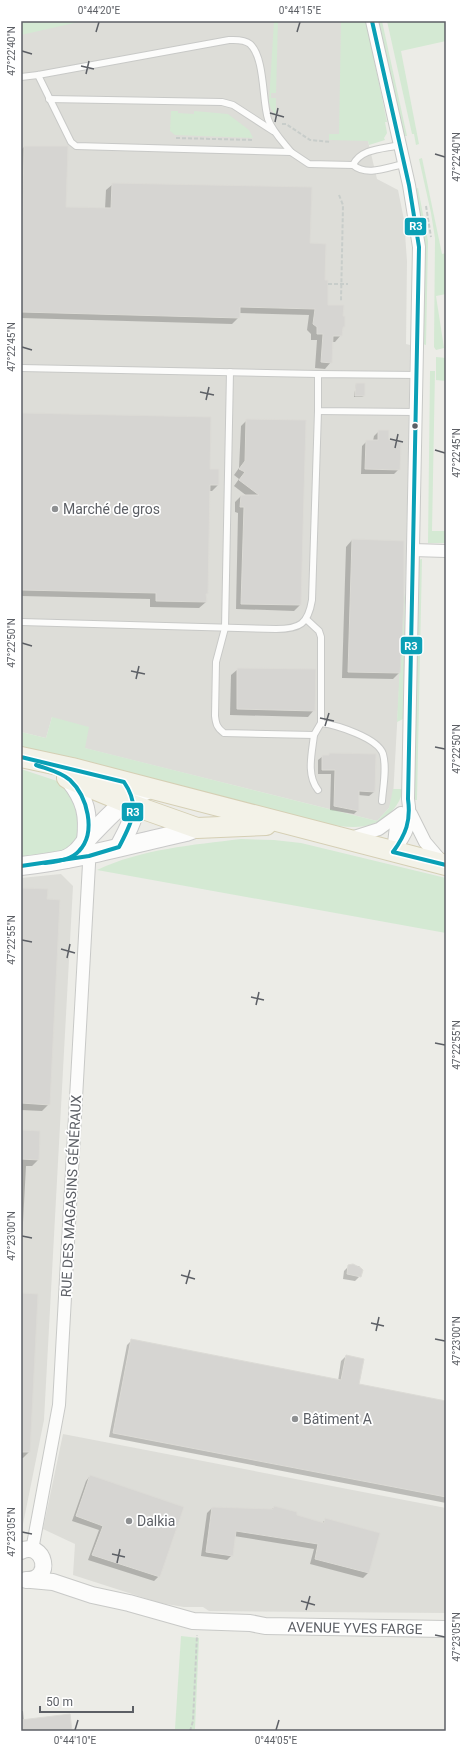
<svg xmlns="http://www.w3.org/2000/svg" width="467" height="1752" font-family="Roboto,sans-serif">
<style>
.industrial{fill:#ddddd8}
.green{fill:#d4e9d3}
.shadow{fill:#0003}
.building{fill:#d6d5d2;stroke:#dcdbd6}
.lines{fill:none;stroke-linecap:round;stroke-linejoin:round}
.service-casing{stroke:#c8c9c7;stroke-width:8}
.minor-casing{stroke:#c8c9c7;stroke-width:14}
.tertiary-casing{stroke:#c8c9c7;stroke-width:18}
.secondary-casing{stroke:#c9c9c9;stroke-width:20}
.primary-casing{stroke:#d5cfb4;stroke-width:22}
.path{stroke:#c8cdca;stroke-width:2;stroke-dasharray:4 2;stroke-linecap:butt}
.service{stroke:#fcfcfb;stroke-width:6}
.minor{stroke:#fcfcfb;stroke-width:12}
.tertiary{stroke:#fcfcfb;stroke-width:16}
.secondary{stroke:#fcfcfb;stroke-width:18}
.primary{stroke:#f3f2e8;stroke-width:20}
.bus-1-casing{stroke:#fff;stroke-width:7}
.bus-1{stroke:#0aa0b6;stroke-width:4}
.ticks{fill:none;stroke:#5c5f65;stroke-width:1.5}
.bus-dot{fill:#5c5f65;stroke:#fff;stroke-width:1.5}
.poi-dot{fill:#8e9092;stroke:#fff;stroke-width:1.5}
.labels{text-anchor:middle;stroke-width:3.5;stroke-linejoin:round;paint-order:stroke}
.poi-label{font-size:14px;fill:#5c5f65;stroke:#fff;text-anchor:start}
.street-label{font-size:14px;fill:#5c5f65;stroke:#fff}
.line-badge{stroke:#fff;stroke-width:1.5}
.badge-label{font-size:11px;text-anchor:middle;font-weight:bold;fill:#fff}
.neatline{fill:none;stroke:#5c5f65;stroke-width:1.5}
.ticks-label{font-size:10px;text-anchor:middle;fill:#5c5f65}
</style>
<rect width="100%" height="100%" fill="#ecece7"/>
<g class="industrial">
<polygon points="21,21 360,21 368,141 377,179 398,190 404,220 407,261 406,344 410,345 406,565 393,797 389,808 377,821 84,748 52,717 46,738 21,732"/>
<polygon points="61,874 73,886 44,1420 21,1534 21,878"/>
<polygon points="63,1434 446,1508 446,1613 209,1611 203,1607 184,1607 160,1603 73,1575 75,1544 43,1529"/>
</g>
<g class="green">
<polygon points="21,21 83,21 21,35"/>
<polygon points="274,21 278,21 276,93 271,93 271,98 276,98 276,115 271,109 269,102"/>
<polygon points="341,21 366,21 387,122 385,122 387,133 384,138 385,140 369,145 368,141 329,140 329,134 339,134"/>
<polygon points="378,21 382,21 407,136 403,136"/>
<polygon points="387,21 446,21 446,41 401,51 419,144 416,145 414,134 412,134"/>
<polygon points="171,111 178,111 178,113 194,114 194,111 228,114 249,130 253,138 175,135 170,131"/>
<polygon points="422,158 442,254 446,253 446,294 436,296 444,348 436,350 434,347 435,238 431,213 419,159"/>
<polygon points="418,188 428,241 426,345 423,344 424,241 415,189"/>
<polygon points="436,357 446,358 446,381 436,380"/>
<polygon points="430,371 435,371 432,531 446,531 446,543 428,543"/>
<polygon points="422,559 417,800 414,800 418,560"/>
<polygon points="405,593 403,719 397,722 403,601"/>
<path d="M52,717L89,727L85,748L377,821L389,808L393,789H402C402,798 398,804 392,811C374,831 350,828 326,824L21,749V732L46,738Z"/>
<path d="M21,769L60,782L78,800C79,810 82,822 80,832C76,855 39,855 21,858Z"/>
<path d="M241,839L274,840L301,843L446,878V933L97,870C141,849 193,845 241,839Z"/>
<polygon points="181,1636 199,1638 195,1729 175,1729"/>
</g>
<g class="shadow">
<polygon points="24,147 65,208 105,209 106,190 113,184 309,244 324,280 327,306 342,317 344,326 342,329 341,335 335,342 332,342 331,362 325,369 315,368 317,340 311,340 311,334 307,330 309,315 239,313 239,317 232,324 21,318 21,150"/>
<polygon points="356,384 364,396 362,397 354,397"/>
<polygon points="21,414 218,485 212,491 209,491 207,593 205,595 206,602 199,608 150,607 150,599 21,596"/>
<polygon points="247,420 300,605 294,611 236,609 238,513 235,512 235,502 241,496 247,496 234,486 239,479 234,475 239,468 241,426"/>
<polygon points="379,431 388,441 399,469 394,474 361,474 362,446 367,441 373,441 374,436"/>
<polygon points="352,540 403,542 399,673 393,679 342,678 346,547"/>
<polygon points="238,669 314,710 308,717 230,715 231,675"/>
<polygon points="330,754 374,792 369,796 358,795 358,810 354,814 330,810 331,774 318,774 318,760 323,756 327,756"/>
<polygon points="21,889 49,1104 42,1111 21,1110"/>
<polygon points="21,1131 38,1160 32,1166 26,1166 21,1260"/>
<polygon points="349,1266 359,1266 362,1271 360,1276 355,1281 343,1279 344,1271"/>
<polygon points="21,1294 29,1452 23,1458 21,1458"/>
<polygon points="132,1340 338,1381 341,1361 346,1356 358,1385 446,1402 446,1503 109,1437 127,1345"/>
<polygon points="90,1476 159,1576 154,1581 88,1560 99,1530 72,1521 86,1481"/>
<polygon points="274,1507 296,1516 322,1523 326,1519 379,1533 368,1573 363,1578 310,1564 314,1549 234,1536 232,1555 227,1560 201,1556 207,1513 212,1508 271,1510"/>
<polygon points="21,1711 23,1711 24,1721 71,1731 21,1731"/>
</g>
<g class="building">
<polygon points="24,146 68,146 66,207 111,208 112,183 312,187 310,243 326,244 325,280 328,280 328,305 344,305 343,316 345,316 345,327 343,327 342,336 333,336 332,363 321,362 323,334 317,334 317,327 313,324 315,309 240,307 240,318 21,312"/>
<polygon points="356,383 365,383 365,396 355,396"/>
<polygon points="21,413 211,417 210,469 219,469 219,485 210,485 208,594 206,594 207,602 156,601 156,593 21,590"/>
<polygon points="246,419 306,420 301,605 241,604 244,507 240,507 241,495 259,495 239,480 245,472 239,469 245,461"/>
<polygon points="378,430 389,430 389,440 401,441 400,470 365,469 366,440 378,440"/>
<polygon points="352,539 404,541 404,600 400,673 348,672"/>
<polygon points="237,668 316,669 315,711 237,709"/>
<polygon points="329,753 376,754 375,792 359,791 359,811 334,806 335,770 322,770 322,755 329,755"/>
<polygon points="21,888 48,889 47,899 60,900 50,1105 21,1103"/>
<polygon points="21,1130 40,1131 39,1160 21,1159"/>
<polygon points="353,1264 361,1268 363,1270 361,1277 347,1274 348,1265"/>
<polygon points="21,1293 38,1294 30,1452 21,1452"/>
<polygon points="131,1339 341,1380 346,1355 364,1359 359,1384 446,1401 446,1497 113,1433"/>
<polygon points="90,1475 184,1507 160,1577 92,1555 103,1526 76,1516"/>
<polygon points="274,1506 297,1512 297,1515 324,1523 325,1518 380,1533 369,1573 315,1559 318,1544 236,1531 233,1556 206,1552 212,1507 273,1509"/>
<polygon points="70,1714 72,1731 21,1731 21,1720"/>
</g>
<g class="lines">
<defs>
<g id="service">
<path d="M38,75L71,142L76,146L291,152L309,164L353,165C367,177 388,167 404,164"/>
<path d="M21,77L38,75L229,40C235,40 244,39 250,44C265,58 262,99 268,119C272,131 283,142 291,152"/>
<polyline points="49,99 222,102 233,105 273,131"/>
<path d="M353,165C361,148 384,149 400,145"/>
<polyline points="21,368 318,374"/>
<path d="M230,372L225,628L216,662L215,716C216,724 217,728 224,733L314,735L321,723V637L319,631L306,619"/>
<polyline points="415,412 318,411 318,374 417,375"/>
<path d="M21,622L276,629C300,629 308,624 312,600L318,411"/>
<path d="M321,723C337,725 378,738 383,754C387,768 383,787 382,801"/>
<path d="M314,735C312,753 306,775 318,790"/>
</g>
<g id="minor">
<path d="M372,21L409,185L419,247L408,799C412,824 408,832 393,852"/>
<polyline points="413,550 446,551"/>
<polyline points="411,814 425,842 442,862"/>
<polyline points="351,838 379,829 401,813"/>
<polyline points="393,852 396,826 400,814"/>
<polyline points="32,1550 59,1405 89,864 87,848"/>
</g>
<g id="tertiary">
<path d="M21,1551C45,1540 54,1581 26,1580"/>
<polyline points="31,1580 53,1582 92,1595 129,1603 193,1621 250,1623 265,1626 446,1629"/>
</g>
<g id="secondary">
<path d="M69,779C86,800 89,815 86,841"/>
<path d="M119,847C127,831 141,810 131,792"/>
<path d="M66,859C77,854 81,847 88,838C107,818 124,798 150,789"/>
<path d="M21,866C77,860 131,844 186,832L197,828"/>
</g>
<g id="primary">
<polyline points="21,757 72,768 446,865"/>
<polyline points="67,778 135,806 197,828 266,825"/>
</g>
</defs>
<use href="#service" class="service-casing"/>
<use href="#minor" class="minor-casing"/>
<use href="#tertiary" class="tertiary-casing"/>
<use href="#secondary" class="secondary-casing"/>
<use href="#primary" class="primary-casing"/>
<g class="path">
<polyline points="282,124 286,124 310,140 331,142"/>
<polyline points="176,138 253,140"/>
<polyline points="339,195 343,205 341,301"/>
<polyline points="426,206 431,237"/>
<polyline points="328,284 348,284"/>
<polyline points="190,1731 193,1721 197,1635"/>
</g>
<use href="#service" class="service"/>
<use href="#minor" class="minor"/>
<use href="#tertiary" class="tertiary"/>
<use href="#secondary" class="secondary"/>
<use href="#primary" class="primary"/>
<defs>
<g id="bus-1">
<path d="M372,21L409,185L419,247L408,799C411,821 406,834 393,852"/>
<path d="M21,757L124,782C141,807 132,822 119,847L89,856L21,866"/>
<path d="M36,765C47,769 61,772 70,780C87,796 97,832 79,851C71,860 57,862 45,863"/>
<polyline points="393,852 446,865"/>
</g>
</defs>
<use href="#bus-1" class="bus-1-casing"/>
<use href="#bus-1" class="bus-1"/>
</g>
<path class="ticks" d="M96,32L99,22M297,32L300,22M22,51L32,54M81,66L94,69M86,74L89,61M270,113L284,117M275,122L278,108M435,154L445,157M22,347L32,350M200,392L214,395M206,400L209,387M390,439L403,442M395,448L398,434M435,450L445,453M22,643L32,646M131,671L145,674M136,679L139,666M320,718L334,721M325,726L329,713M435,747L445,749M22,940L32,942M61,949L75,953M67,958L70,944M251,997L264,1000M256,1005L259,992M435,1043L445,1045M22,1236L32,1238M181,1275L195,1279M186,1284L190,1270M371,1323L384,1326M376,1331L379,1317M435,1339L445,1341M22,1532L32,1534M112,1554L125,1557M117,1563L120,1549M301,1601L315,1605M306,1610L310,1596M435,1635L445,1637M75,1730L78,1720M276,1730L279,1720"/>
<circle class="bus-dot" cx="415" cy="426" r="3.5"/>
<g class="poi-dot">
<circle cx="55" cy="509" r="4"/>
<circle cx="295" cy="1419" r="4"/>
<circle cx="129" cy="1521" r="4"/>
</g>
<g class="labels">
<g class="poi-label">
<text x="63" y="514">Marché de gros</text>
<text x="303" y="1424">Bâtiment A</text>
<text x="137" y="1526">Dalkia</text>
</g>
<g class="street-label">
<text transform="translate(71 1196) rotate(-87)" y="5">RUE DES MAGASINS GÉNÉRAUX</text>
<text transform="translate(355 1628) rotate(1)" y="5">AVENUE YVES FARGE</text>
</g>
</g>
<g class="line-badge">
<rect x="404" y="217" width="23" height="19" rx="4" fill="#0aa0b6"/>
<rect x="400" y="636" width="23" height="19" rx="4" fill="#0aa0b6"/>
<rect x="121" y="802" width="23" height="20" rx="4" fill="#0aa0b6"/>
</g>
<g class="badge-label">
<text x="416" y="230">R3</text>
<text x="411" y="650">R3</text>
<text x="133" y="816">R3</text>
</g>
<rect width="467" height="1752" fill="none" stroke="#ffffff" stroke-width="44"/>
<path d="M40 1706v6h93v-6" fill="none" stroke="#5c5f65" stroke-width="2"/>
<text x="46" y="1706" font-size="12" fill="#5c5f65" stroke="#ffffff" stroke-width="3" paint-order="stroke">50 m</text>
<rect x="22" y="22" width="423" height="1708" class="neatline"/>
<g class="ticks-label">
<text x="99" y="14">0°44'20"E</text>
<text x="300" y="14">0°44'15"E</text>
<text transform="translate(11 51) rotate(-90)" y="4">47°22'40"N</text>
<text transform="translate(456 157) rotate(-90)" y="4">47°22'40"N</text>
<text transform="translate(11 347) rotate(-90)" y="4">47°22'45"N</text>
<text transform="translate(456 453) rotate(-90)" y="4">47°22'45"N</text>
<text transform="translate(11 643) rotate(-90)" y="4">47°22'50"N</text>
<text transform="translate(456 749) rotate(-90)" y="4">47°22'50"N</text>
<text transform="translate(11 940) rotate(-90)" y="4">47°22'55"N</text>
<text transform="translate(456 1045) rotate(-90)" y="4">47°22'55"N</text>
<text transform="translate(11 1236) rotate(-90)" y="4">47°23'00"N</text>
<text transform="translate(456 1341) rotate(-90)" y="4">47°23'00"N</text>
<text transform="translate(11 1532) rotate(-90)" y="4">47°23'05"N</text>
<text transform="translate(456 1637) rotate(-90)" y="4">47°23'05"N</text>
<text x="75" y="1744">0°44'10"E</text>
<text x="276" y="1744">0°44'05"E</text>
</g>
</svg>
